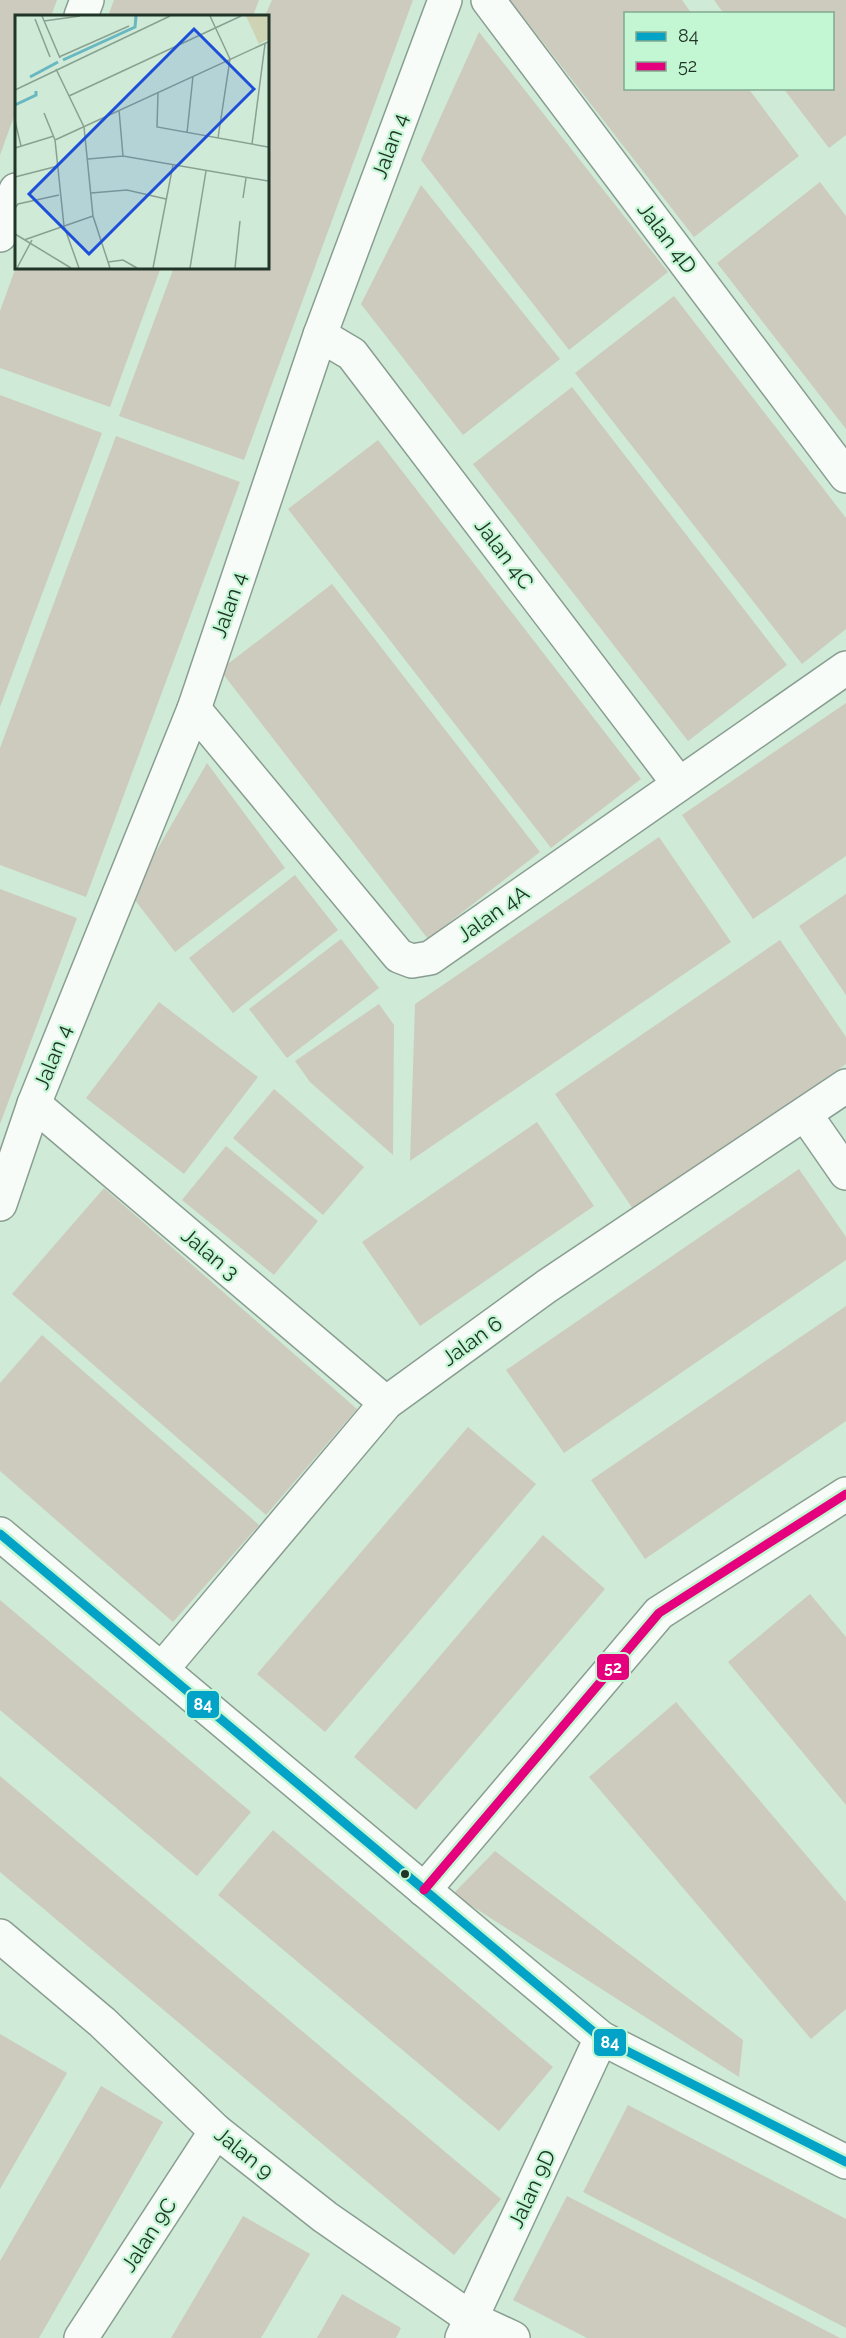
<svg xmlns="http://www.w3.org/2000/svg" width="846" height="2338" font-family="Raleway,sans-serif">
<style>
.building{fill:#cdcbbe}
.lines{fill:none;stroke-linecap:round;stroke-linejoin:round}
.minor-casing{stroke:#899e90;stroke-width:36}
.minor{stroke:#f8fcf9;stroke-width:33}
.bus-1-casing{stroke:#c3f6d3;stroke-width:14}
.bus-2-casing{stroke:#c3f6d3;stroke-width:14}
.bus-1{stroke:#02a3c6;stroke-width:9}
.bus-2{stroke:#e5007d;stroke-width:9}
.bus-dot{fill:#203427;stroke:#c3f6d3;stroke-width:2}
.labels{text-anchor:middle;stroke-width:4.5;stroke-linejoin:round;paint-order:stroke}
.street-label{font-size:21px;fill:#203427;stroke:#c3f6d3}
.inset-river{fill:none;stroke:#68b7c1;stroke-width:3}
.inset-road{fill:none;stroke:#89a191;stroke-width:1.5}
.view{fill:#1d4ed8;fill-opacity:0.15;stroke:#1d4ed8;stroke-width:3}
.inset-edge{fill:none;stroke:#203427;stroke-width:3}
.line-badge{stroke:#c3f6d3;stroke-width:2}
.badge-label{font-size:16px;text-anchor:middle;font-weight:bold;fill:#fff}
</style>
<rect width="100%" height="100%" fill="#cfead7"/>
<g class="building">
<polygon points="0,0 57,0 51,16 16,16 16,111 0,155"/>
<polygon points="114,0 259,0 253,16 108,16"/>
<polygon points="272,0 413,0 244,460 119,416 174,267 267,267 265,16"/>
<polygon points="510,0 682,0 692,14 626,14 626,88 748,88 799,156 694,237"/>
<polygon points="714,0 846,0 846,135 829,148 783,88 832,88 832,14 724,14"/>
<polygon points="479,32 668,272 569,350 421,160"/>
<polygon points="820,182 846,216 846,429 717,263"/>
<polygon points="421,185 560,359 463,435 361,304"/>
<polygon points="16,267 161,267 110,407 0,368 0,311"/>
<polygon points="674,296 846,518 846,629 802,664 575,373"/>
<polygon points="572,387 787,665 688,741 473,464"/>
<polygon points="0,395 102,433 0,707"/>
<polygon points="116,436 240,482 86,897 0,865 0,748"/>
<polygon points="378,440 641,779 551,848 288,509"/>
<polygon points="332,584 540,852 428,939 220,670"/>
<polygon points="846,703 846,856 753,919 682,815"/>
<polygon points="207,763 285,868 175,952 131,895"/>
<polygon points="659,837 731,942 410,1161 415,1004"/>
<polygon points="295,875 338,930 233,1013 189,958"/>
<polygon points="0,889 77,918 0,1124"/>
<polygon points="846,894 846,995 799,926"/>
<polygon points="341,939 379,988 287,1058 249,1009"/>
<polygon points="780,940 846,1037 846,1064 633,1209 555,1094"/>
<polygon points="159,1002 258,1077 184,1174 86,1098"/>
<polygon points="379,1004 394,1025 393,1155 310,1082 295,1061"/>
<polygon points="274,1089 364,1167 323,1215 233,1138"/>
<polygon points="537,1122 594,1206 420,1326 362,1242"/>
<polygon points="226,1146 318,1221 274,1275 182,1200"/>
<polygon points="799,1169 846,1237 846,1260 564,1453 506,1370"/>
<polygon points="104,1188 357,1409 266,1515 12,1294"/>
<polygon points="846,1306 846,1421 645,1559 591,1480"/>
<polygon points="42,1335 259,1525 173,1622 0,1471 0,1383"/>
<polygon points="468,1427 536,1484 325,1732 257,1674"/>
<polygon points="543,1535 605,1589 416,1810 354,1757"/>
<polygon points="810,1594 846,1637 846,1805 728,1662"/>
<polygon points="0,1600 251,1812 197,1876 0,1710"/>
<polygon points="676,1702 846,1902 846,2009 811,2039 589,1777"/>
<polygon points="0,1776 501,2199 454,2255 0,1872"/>
<polygon points="273,1830 553,2067 499,2131 218,1895"/>
<polygon points="495,1851 743,2040 739,2077 453,1894"/>
<polygon points="0,2034 67,2073 0,2189"/>
<polygon points="101,2086 163,2122 39,2338 0,2338 0,2261"/>
<polygon points="628,2105 846,2219 846,2328 583,2192"/>
<polygon points="567,2196 840,2338 587,2338 513,2300"/>
<polygon points="243,2216 310,2254 261,2338 171,2338"/>
<polygon points="342,2294 401,2328 396,2338 317,2338"/>
</g>
<g class="lines">
<defs>
<g id="minor">
<polyline points="488,0 846,476"/>
<polyline points="81,16 87,0"/>
<polyline points="0,235 16,190"/>
<polyline points="320,335 352,354 679,784"/>
<polyline points="194,709 399,956 412,961 430,958 846,668"/>
<polyline points="34,1104 386,1403"/>
<polyline points="805,1114 846,1173"/>
<polyline points="0,1204 34,1104 194,709 320,335 445,0"/>
<polyline points="0,1534 601,2038 846,2162"/>
<polyline points="162,1669 386,1403 547,1286 846,1086"/>
<polyline points="424,1890 659,1613 846,1494"/>
<polyline points="0,1936 102,2022 216,2131 325,2217 472,2319 513,2338"/>
<polyline points="81,2338 216,2131"/>
<polyline points="462,2338 601,2038"/>
</g>
</defs>
<use href="#minor" class="minor-casing"/>
<use href="#minor" class="minor"/>
<defs>
<polyline id="bus-1" points="0,1534 601,2038 846,2162"/>
<polyline id="bus-2" points="424,1890 659,1613 846,1494"/>
</defs>
<use href="#bus-1" class="bus-1-casing"/>
<use href="#bus-2" class="bus-2-casing"/>
<use href="#bus-1" class="bus-1"/>
<use href="#bus-2" class="bus-2"/>
</g>
<circle class="bus-dot" cx="405" cy="1874" r="5"/>
<g class="labels">
<g class="street-label">
<text transform="translate(390 146) rotate(-70)" y="7">Jalan 4</text>
<text transform="translate(667 238) rotate(53)" y="7">Jalan 4D</text>
<text transform="translate(504 554) rotate(53)" y="7">Jalan 4C</text>
<text transform="translate(229 605) rotate(-71)" y="7">Jalan 4</text>
<text transform="translate(493 914) rotate(-35)" y="7">Jalan 4A</text>
<text transform="translate(53 1057) rotate(-68)" y="7">Jalan 4</text>
<text transform="translate(210 1254) rotate(40)" y="7">Jalan 3</text>
<text transform="translate(472 1341) rotate(-36)" y="7">Jalan 6</text>
<text transform="translate(244 2153) rotate(39)" y="7">Jalan 9</text>
<text transform="translate(532 2189) rotate(-65)" y="7">Jalan 9D</text>
<text transform="translate(149 2235) rotate(-57)" y="7">Jalan 9C</text>
</g>
</g>
<g transform="translate(15 15)">
<rect width="254" height="254" fill="#cfead7"/>
<path d="M231,1H253V24L244,29Z" fill="#cdd3b3"/>
<path class="inset-river" d="M48,45L120,12L121,1M15,62L43,47M0,90L21,80V76"/>
<path class="inset-road" d="M27,1L45,43M195,1L215,44L203,123M20,4L35,42M29,6L65,1M44,42L114,11M41,54L69,112L78,201L95,253M0,75L155,1M143,78L142,112L253,132M54,81L226,1M104,95L108,141M29,98L40,125L49,211L64,253M0,106L6,131M172,118L178,61M40,125L253,27M237,129L250,29M0,133L39,121M73,144L108,141L253,166M0,162L43,151M76,178L112,175L151,184M228,183L231,163M0,193L3,189L44,180M0,219L56,253M9,225L78,201M93,247L108,245L122,253M2,253L17,225M138,253L158,150M175,253L191,156M220,253L225,206"/>
<path class="view" d="M179,14L239,74L74,239L14,179Z"/>
<rect width="254" height="254" class="inset-edge"/>
</g>
<g class="line-badge">
<rect x="596" y="1653" width="34" height="28" rx="6" fill="#e5007d"/>
<rect x="186" y="1690" width="34" height="29" rx="6" fill="#02a3c6"/>
<rect x="593" y="2028" width="34" height="29" rx="6" fill="#02a3c6"/>
</g>
<g class="badge-label">
<text x="613" y="1673">52</text>
<text x="203" y="1710">84</text>
<text x="610" y="2048">84</text>
</g>
<rect x="624" y="12" width="210" height="78" fill="#c3f6d3" stroke="#82a88e" stroke-width="1.5"/>
<rect x="636" y="32" width="30" height="9" fill="#02a3c6" stroke="#82a88e" stroke-width="1.5"/>
<text x="678" y="42" font-size="18" fill="#203427">84</text>
<rect x="636" y="62" width="30" height="9" fill="#e5007d" stroke="#82a88e" stroke-width="1.5"/>
<text x="678" y="72" font-size="18" fill="#203427">52</text>
</svg>
